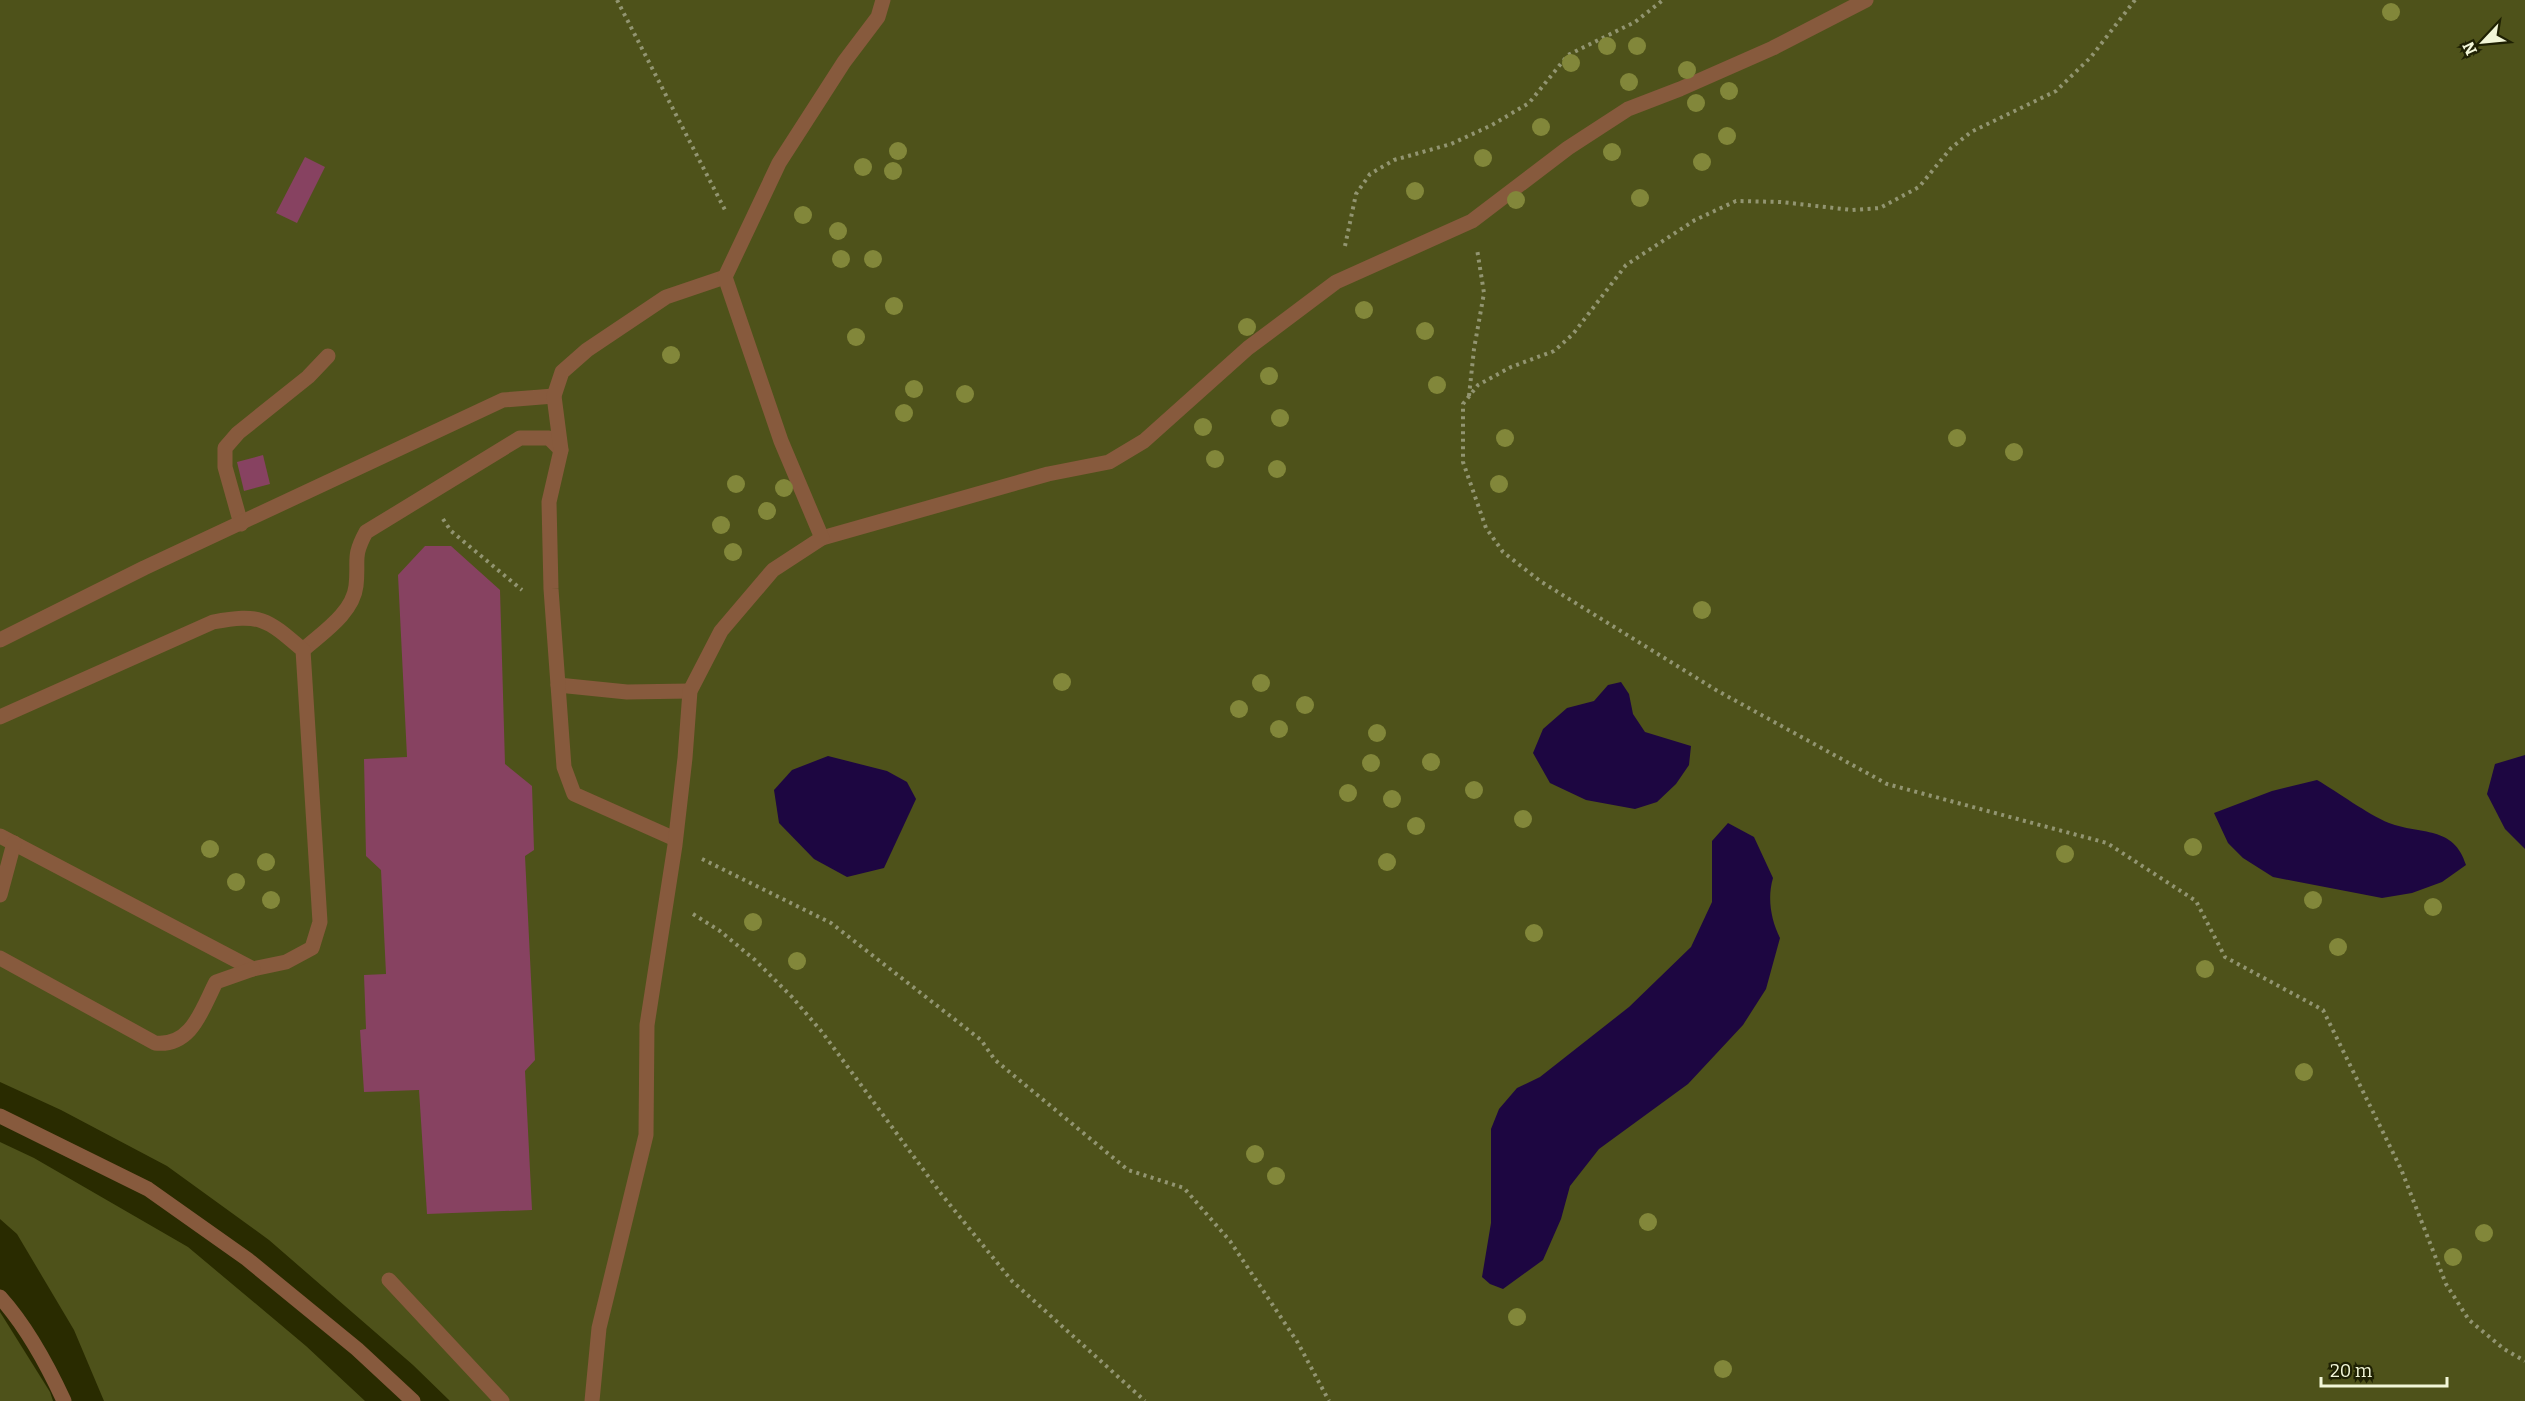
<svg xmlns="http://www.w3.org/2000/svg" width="2525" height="1401" font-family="Bitter,serif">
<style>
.green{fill:#4e521a}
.water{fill:#1d0641}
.building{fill:#874261}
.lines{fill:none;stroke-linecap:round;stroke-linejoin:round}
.path{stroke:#929571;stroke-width:4;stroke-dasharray:3 4.5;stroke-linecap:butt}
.minor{stroke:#875a3d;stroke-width:15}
.tree{fill:#82873a}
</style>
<rect width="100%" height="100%" fill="#292b00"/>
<g class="green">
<polygon points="0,0 2525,0 2525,1401 450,1401 413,1365 269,1240 167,1166 61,1110 0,1082"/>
<polygon points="0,1142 34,1158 188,1247 306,1346 365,1401 104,1401 74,1330 17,1234 0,1219"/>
<polygon points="0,1312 50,1392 53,1401 0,1401"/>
</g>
<g class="water">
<polygon points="1621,682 1629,694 1633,714 1645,732 1691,746 1689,765 1676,784 1657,802 1635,809 1586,800 1550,783 1533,753 1543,729 1567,708 1594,701 1608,685"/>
<polygon points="2525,755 2525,849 2505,829 2487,794 2495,764"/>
<polygon points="828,756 887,771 907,782 916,799 884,868 847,877 814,859 779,823 774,790 792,770"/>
<path d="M2317,780C2338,792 2367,814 2389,823C2420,835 2454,825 2466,865L2442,882L2412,893L2382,898L2273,877L2243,858L2228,843L2214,813L2272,791Z"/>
<path d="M1728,823L1754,837L1773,878C1767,898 1771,920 1780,938L1766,989L1743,1025L1688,1084L1599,1149L1570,1186L1561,1219L1543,1260L1503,1289L1490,1284L1482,1277L1491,1223V1129L1499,1109L1517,1088L1540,1077L1629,1007L1691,947L1712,902V841Z"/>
</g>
<g class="building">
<polygon points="305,157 325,167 297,223 276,213"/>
<polygon points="263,455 270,484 244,491 237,462"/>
<polygon points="425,546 451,546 500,590 505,764 532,786 534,850 525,856 535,1060 525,1071 532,1210 427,1214 419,1090 364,1092 360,1030 366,1029 364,975 386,974 381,870 366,856 364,759 407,757 398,575"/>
</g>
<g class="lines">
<g class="path">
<polyline points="617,0 725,210"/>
<polyline points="2135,0 2091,57 2056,91 1971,132 1951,148 1919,187 1880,208 1852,210 1781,202 1736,201 1695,220 1626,265 1573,334 1554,351 1511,367 1478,385 1463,404 1463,462 1486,528 1503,552 1540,581 1716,690 1887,784 2107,843 2196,901 2225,957 2323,1010 2401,1169 2446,1284 2469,1320 2504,1349 2525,1361"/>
<polyline points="1345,246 1356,194 1370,174 1394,160 1451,144 1492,125 1529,103 1568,55 1635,22 1663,0"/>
<polyline points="1469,396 1474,349 1484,293 1477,249"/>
<polyline points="443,519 451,531 522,590"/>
<polyline points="702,859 831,923 981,1040 995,1060 1128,1170 1184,1188 1230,1241 1298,1343 1329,1401"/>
<polyline points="693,914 720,931 755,960 792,997 822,1032 942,1195 1012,1281 1145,1401"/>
</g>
<g class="minor">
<polyline points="241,524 225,467 225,448 238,433 308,377 328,356"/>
<polyline points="822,538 1048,474 1109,462 1144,441 1248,348 1336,282 1472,221 1568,148 1628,109 1680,89 1773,48 1866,0"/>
<polyline points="0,640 144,568 503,400 554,396"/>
<path d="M303,650C322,633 353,613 356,586C359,559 352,558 366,532L520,438H549L561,450"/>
<polyline points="558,685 627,692 690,691"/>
<path d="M0,717L213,622C261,613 267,619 303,650L320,922L312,948L286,962L253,969L0,836"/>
<polyline points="675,839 574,794 564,767 551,589 549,502 561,450 554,396 562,372 587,350 666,297 725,277"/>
<polyline points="0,895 14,843"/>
<path d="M0,958L155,1043C192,1047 202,1009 216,982L253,969"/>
<polyline points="0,1116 148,1189 247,1259 357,1349 413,1401"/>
<polyline points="389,1280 502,1401"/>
<path d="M0,1297C27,1327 47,1364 64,1401"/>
<polyline points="592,1401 599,1328 646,1135 647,1025 675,845 685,758 690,691 721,631 773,570 822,538 781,441 725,277 779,163 844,62 878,17 883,0"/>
</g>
</g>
<g class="tree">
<circle cx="2391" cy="12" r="9"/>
<circle cx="1607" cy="46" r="9"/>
<circle cx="1637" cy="46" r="9"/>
<circle cx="1571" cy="63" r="9"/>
<circle cx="1687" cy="70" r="9"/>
<circle cx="1629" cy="82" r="9"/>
<circle cx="1729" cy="91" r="9"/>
<circle cx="1696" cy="103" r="9"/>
<circle cx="1541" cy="127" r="9"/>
<circle cx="1727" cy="136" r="9"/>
<circle cx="898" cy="151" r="9"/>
<circle cx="1612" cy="152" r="9"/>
<circle cx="1483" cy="158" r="9"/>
<circle cx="1702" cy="162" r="9"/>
<circle cx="863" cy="167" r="9"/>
<circle cx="893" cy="171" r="9"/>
<circle cx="1415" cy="191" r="9"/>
<circle cx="1640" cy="198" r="9"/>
<circle cx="1516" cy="200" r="9"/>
<circle cx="803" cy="215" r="9"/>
<circle cx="838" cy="231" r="9"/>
<circle cx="841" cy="259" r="9"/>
<circle cx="873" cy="259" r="9"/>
<circle cx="894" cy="306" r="9"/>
<circle cx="1364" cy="310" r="9"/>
<circle cx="1247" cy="327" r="9"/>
<circle cx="1425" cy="331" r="9"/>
<circle cx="856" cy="337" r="9"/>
<circle cx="671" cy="355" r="9"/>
<circle cx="1269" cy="376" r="9"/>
<circle cx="1437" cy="385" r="9"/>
<circle cx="914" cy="389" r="9"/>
<circle cx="965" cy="394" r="9"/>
<circle cx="904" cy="413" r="9"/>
<circle cx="1280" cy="418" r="9"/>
<circle cx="1203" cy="427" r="9"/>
<circle cx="1505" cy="438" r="9"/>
<circle cx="1957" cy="438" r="9"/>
<circle cx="2014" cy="452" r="9"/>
<circle cx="1215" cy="459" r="9"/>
<circle cx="1277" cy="469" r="9"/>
<circle cx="736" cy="484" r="9"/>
<circle cx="1499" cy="484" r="9"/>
<circle cx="784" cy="488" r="9"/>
<circle cx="767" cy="511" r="9"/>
<circle cx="721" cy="525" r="9"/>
<circle cx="733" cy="552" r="9"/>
<circle cx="1702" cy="610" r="9"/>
<circle cx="1062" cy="682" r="9"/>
<circle cx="1261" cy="683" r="9"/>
<circle cx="1305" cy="705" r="9"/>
<circle cx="1239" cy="709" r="9"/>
<circle cx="1279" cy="729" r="9"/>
<circle cx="1377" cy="733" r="9"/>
<circle cx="1431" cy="762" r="9"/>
<circle cx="1371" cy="763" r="9"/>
<circle cx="1474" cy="790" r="9"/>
<circle cx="1348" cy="793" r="9"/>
<circle cx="1392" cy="799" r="9"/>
<circle cx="1523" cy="819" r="9"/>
<circle cx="1416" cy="826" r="9"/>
<circle cx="2193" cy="847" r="9"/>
<circle cx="210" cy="849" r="9"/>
<circle cx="2065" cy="854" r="9"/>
<circle cx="266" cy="862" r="9"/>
<circle cx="1387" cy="862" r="9"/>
<circle cx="236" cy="882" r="9"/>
<circle cx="271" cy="900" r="9"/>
<circle cx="2313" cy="900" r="9"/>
<circle cx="2433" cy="907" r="9"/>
<circle cx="753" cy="922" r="9"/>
<circle cx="1534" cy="933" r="9"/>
<circle cx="2338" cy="947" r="9"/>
<circle cx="797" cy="961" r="9"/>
<circle cx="2205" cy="969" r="9"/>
<circle cx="2304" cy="1072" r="9"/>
<circle cx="1255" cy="1154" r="9"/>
<circle cx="1276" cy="1176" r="9"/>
<circle cx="1648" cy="1222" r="9"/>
<circle cx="2484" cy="1233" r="9"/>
<circle cx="2453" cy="1257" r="9"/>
<circle cx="1517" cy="1317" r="9"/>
<circle cx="1723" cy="1369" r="9"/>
</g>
<g transform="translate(2483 42) rotate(244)" stroke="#1f2103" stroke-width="4.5" paint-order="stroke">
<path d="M0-4.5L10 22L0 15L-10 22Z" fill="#f2f6d8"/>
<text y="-9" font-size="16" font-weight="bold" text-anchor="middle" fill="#f2f6d8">N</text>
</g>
<path d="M2321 1377v9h126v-9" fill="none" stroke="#f2f6d8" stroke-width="3"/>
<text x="2330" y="1377" font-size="18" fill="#f2f6d8" stroke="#1f2103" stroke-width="4.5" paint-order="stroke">20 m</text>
</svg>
